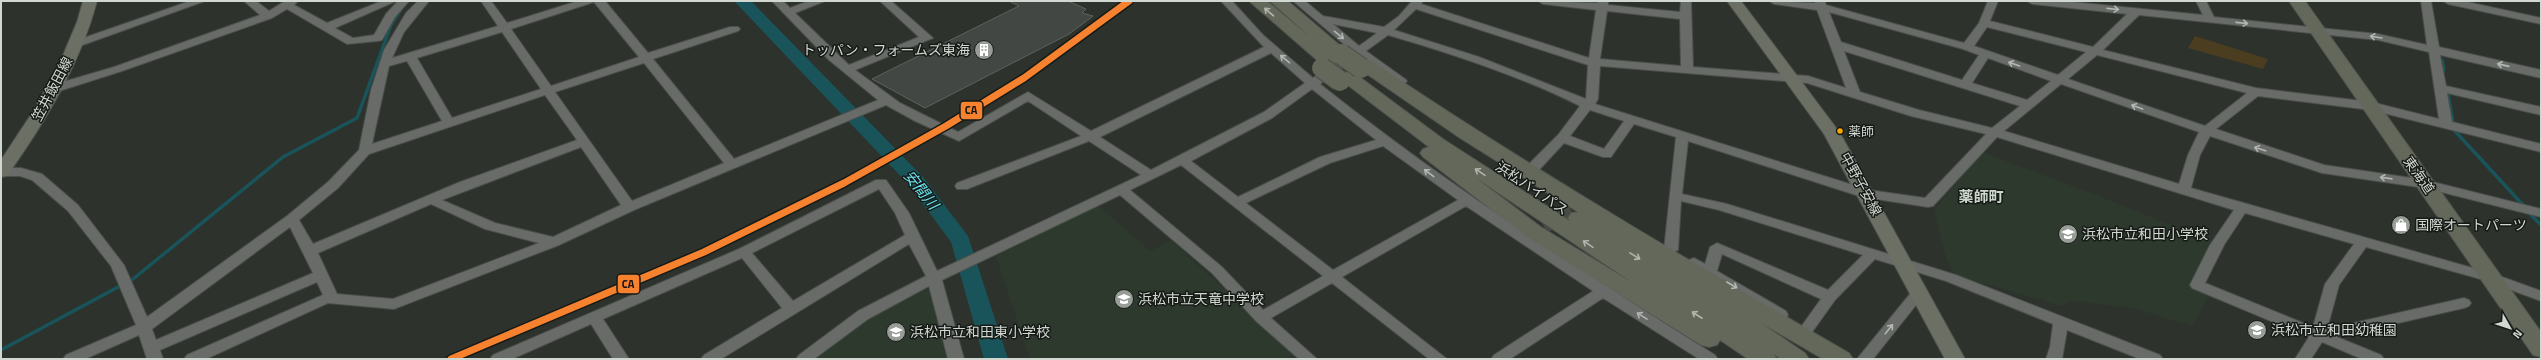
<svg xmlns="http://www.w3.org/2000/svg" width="2542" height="360" font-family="'Titillium Web','Noto Sans JP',sans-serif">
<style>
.built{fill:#2d392d}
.green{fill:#4b3d1f}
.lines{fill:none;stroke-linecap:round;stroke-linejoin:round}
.stream{stroke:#18545a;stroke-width:3.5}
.river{fill:#18545a;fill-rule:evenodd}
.building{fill:#424743;stroke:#5d625e}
.minor-tunnel{stroke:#464b46;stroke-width:13;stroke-dasharray:13 6;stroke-linecap:butt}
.minor-casing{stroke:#4a4f4a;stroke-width:2}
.major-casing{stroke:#4a4f4a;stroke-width:2}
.highway-casing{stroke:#4a4f4a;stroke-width:2}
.minor{fill:#686b68;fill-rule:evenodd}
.major{fill:#6b6f64;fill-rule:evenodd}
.highway{fill:#64685b;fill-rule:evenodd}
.highway-bridge-casing{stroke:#4a4f4a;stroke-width:22;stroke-linecap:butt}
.highway-bridge{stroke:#64685b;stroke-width:20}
.rail-1-casing{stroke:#161a16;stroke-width:10}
.rail-1{stroke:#f6822f;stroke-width:7}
.oneway{stroke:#b2b7b2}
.oneway2{stroke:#b0b6ae}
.bus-dot{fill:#f7a600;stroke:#161a16;stroke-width:1.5}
.labels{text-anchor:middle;stroke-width:3;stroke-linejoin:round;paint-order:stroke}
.bus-label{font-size:13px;fill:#d1d7d1;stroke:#161a16;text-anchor:start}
.poi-label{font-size:14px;fill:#d1d7d1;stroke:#161a16;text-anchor:start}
.street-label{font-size:14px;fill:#d1d7d1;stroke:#161a16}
.water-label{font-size:15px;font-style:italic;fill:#69e2ef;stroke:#161a16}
.neighbourhood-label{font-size:15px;font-weight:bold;fill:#cdd8cd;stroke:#161a16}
.line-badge{stroke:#161a16;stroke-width:1.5}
.pale-badge-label{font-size:11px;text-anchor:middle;font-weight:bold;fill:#111}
</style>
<rect width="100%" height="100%" fill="#2d322d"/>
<g class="built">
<polygon points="1982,152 2099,196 2211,241 2192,288 2210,294 2192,326 2132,308 2073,301 2061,306 1955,275 1947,261 1934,210"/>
<polygon points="1097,204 1150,251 1171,240 1294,354 1288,359 1030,359 995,254"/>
<polygon points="930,288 951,359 812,359 864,321"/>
</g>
<polygon class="green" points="2195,36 2268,59 2263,69 2188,48"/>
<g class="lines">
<g class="stream">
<polyline points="2442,60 2444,70"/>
<polyline points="2448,93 2453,123"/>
<polyline points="2454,130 2523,205"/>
<polyline points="2530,214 2541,225"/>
<polyline points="1,350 133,279 283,157 357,118 391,25 401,9"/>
</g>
<polygon class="river" points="734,1 751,1 923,177 968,236 1008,359 984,359 951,242 909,185"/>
</g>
<polygon class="building" points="1009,1 1068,1 1086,9 1082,13 1093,16 1069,34 925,108 872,79 1019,6"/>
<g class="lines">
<polyline class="minor-tunnel" points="1544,227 1585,204"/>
<defs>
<g id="minor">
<polygon points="190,1 205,1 80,46 76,47 70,44 72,42"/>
<polygon points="244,1 256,1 269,11 285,1 298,1 294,5 327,23 382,1 396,1 335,28 353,38 374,35 386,14 398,1 409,1 395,17 382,40 378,41 347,44 287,9 272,18 122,71 53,93 47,89 49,86 114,67 260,15"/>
<path d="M418,1H429L404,32L392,58L498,26L481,1H491L507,23L578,1H605L648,53L730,27H738L740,29L738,31L653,59L734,159L878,100L829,60L772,1H783L790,8L809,1H825L795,13L849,65L919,37L880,1H891L933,38L855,70L900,103L958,132L1028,92L1091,131L1264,47L1221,1H1232L1263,35L1313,78L1352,51L1293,1H1305L1323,16L1384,27L1399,16L1412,1H1423L1421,4L1589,58L1596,10L1543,4L1538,1L1597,3L1598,1H1608V5L1680,12L1681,1H1691L1693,67L1808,76L1846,88L1817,10L1774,4L1769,1L1815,3V1H1825L1826,5L1964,43L1979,23L1988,1H1998L1990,21L2093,47L2127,14L2032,4L2027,1H2063L2203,15L2196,1H2206L2214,17L2378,34L2427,45L2421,1H2431L2439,47L2541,70V78L2440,55L2446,86L2541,107V115L2447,93L2452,122L2541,144V152L2371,110L2258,96L2216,129L2324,165L2425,180L2541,209V217L2425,188L2322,173L2210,136L2200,155L2191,188L2494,274L2541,291V301L2484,280L2366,247L2339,285L2327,329L2464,298L2469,300L2471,303L2469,306L2464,308L2337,337L2381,355L2384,359H2362L2322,342L2311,359H2295L2309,337L2192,288L2190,285L2210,245L2234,210L1997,137L1933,206L1928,207L1862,197L1688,141L1682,194L1727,204L1956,275L2160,355L2163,359H2140L2067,330L2062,359H2046L2050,347L2053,324L1946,281L1875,259L1835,300L1810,335H1800L1798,331L1821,299L1722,254L1717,271L1786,311L1788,315L1786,319H1776L1689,266L1687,263L1689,260L1694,258L1705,264L1710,247L1717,243L1828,290L1863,255L1719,210L1681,201L1678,250L1671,254L1666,253L1664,250L1676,137L1634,124L1611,157H1603L1564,143L1539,170H1529L1528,167L1529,164L1558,135L1580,106C1523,77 1450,53 1388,35L1366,51L1405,79L1407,81L1405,83H1397L1359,56L1320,84C1445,184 1580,270 1715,355L1718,359H1699L1603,298L1510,359H1491L1494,355L1593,291L1466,206L1342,277L1447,359H1429L1332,283L1271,318L1317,359H1299L1256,321L1212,273L1120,195L942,280L964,359H948L929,286L868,319L814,359H796L799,355L858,311L926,276L909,244L721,359H701L704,355L782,308L742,258L603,319L629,359H613L591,324L512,359H490L493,355L739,249L876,180H886L909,213L937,271L1141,175L1089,141L967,189H957L955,186L957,183L1081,136L1028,101L959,141L915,121L886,105L634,210L559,245L399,307L394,309L328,303L206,359H184L187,355L323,295L317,282L160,350L163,359H147L139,335L85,359H63L66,355L136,325L111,266L68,211L32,180L20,176H1V168H21L42,174L78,205L124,265L147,317L287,216L328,182L359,150L371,90L384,50L406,13ZM594,2L639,57L551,86L511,29ZM1416,9L1588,65L1586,99L1479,57L1394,30ZM1607,11L1680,19L1681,66L1600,59ZM1829,12L1963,49L1979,55L1962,80L1841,42ZM2139,15L2378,40L2429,52L2439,119L2371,102L2256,88L2103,50ZM1333,24L1377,33L1359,46ZM1987,27L2086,52L2058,75L1974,46ZM502,32L541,89L452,118L417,58ZM1844,51L2020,106L1992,128L1919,110L1860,92ZM1271,53L1305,83L1264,112L1151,170L1100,137ZM2097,55L2247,93L2205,126L2068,79ZM1988,58L2051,81L2027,100L1972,83ZM407,61L442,121L372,144L389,66ZM644,63L724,163L632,201L555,92ZM1600,66L1807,83L1911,116L1986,134L1925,198L1869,190L1595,104L1598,99ZM2061,84L2199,132L2188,155L2179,184L2004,131ZM1312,89L1376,140L1320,157L1238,197L1191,161L1272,118ZM545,95L577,140L460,182L313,244L299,220L338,188L369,154ZM1590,110L1624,121L1604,149L1570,136ZM1383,146L1458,200L1333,270L1246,203L1330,163ZM581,147L621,205L553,237L495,223L442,200ZM1181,165L1323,276L1263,310L1222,267L1130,190ZM879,189L895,213L905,235L793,301L752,253ZM431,204L485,229L539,243L393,299L337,294L318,253ZM2245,213L2354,244L2325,284L2313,327L2205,283L2224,245ZM290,227L313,273L156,340L152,329Z"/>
<polygon points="2443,1 2463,1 2541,18 2541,24 2448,4"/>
<polygon points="1919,287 1924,289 1926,292 1924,295 1873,359 1857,359 1914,289"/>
</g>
<g id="major">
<path d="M83,1H97C80,65 45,122 7,176L1,177V160L32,113L58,67L77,22Z"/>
<polygon points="1727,1 1741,1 1840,133 1965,359 1945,359 1824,134"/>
</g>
<g id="highway">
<polygon points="1249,1 1267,1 1310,37 1270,1 1288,1 1350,54 1347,58 1336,58 1341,64 1338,68 1326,68"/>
<polygon points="2289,1 2305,1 2541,332 2541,357 2533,355"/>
<path d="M1364,59L1370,60C1526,165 1687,260 1849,353L1853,359H1823L1761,323L1805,353L1809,359H1781L1774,354L1777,359H1748L1720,340L1717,345L1709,347L1701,345L1527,237L1423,157L1420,153L1423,149L1429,147L1341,80L1338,76L1341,72H1353L1443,139L1570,221L1568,218L1571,213L1578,212L1460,138L1358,68L1355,64L1358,60ZM1476,178L1633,283L1541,227Z"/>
</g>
</defs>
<use href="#minor" class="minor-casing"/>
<use href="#major" class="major-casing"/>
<use href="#highway" class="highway-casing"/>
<use href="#minor" class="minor"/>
<use href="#major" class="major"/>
<use href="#highway" class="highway"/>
<defs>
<g id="highway-bridge">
<polyline points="1341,54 1361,68"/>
<polyline points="1322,68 1340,81"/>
</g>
</defs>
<use href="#highway-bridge" class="highway-bridge-casing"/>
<use href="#highway-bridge" class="highway-bridge"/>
<defs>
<polyline id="rail-1" points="451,359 704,252 844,183 946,126 1024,78 1129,1"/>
</defs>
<use href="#rail-1" class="rail-1-casing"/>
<use href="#rail-1" class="rail-1"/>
</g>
<defs><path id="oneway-shaft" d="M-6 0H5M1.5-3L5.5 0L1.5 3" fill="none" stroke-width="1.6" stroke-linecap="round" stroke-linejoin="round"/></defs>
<g class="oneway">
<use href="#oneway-shaft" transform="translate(2113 9) rotate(6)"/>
<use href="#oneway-shaft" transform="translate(2242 23) rotate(6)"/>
<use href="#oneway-shaft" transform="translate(1339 35) rotate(39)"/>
<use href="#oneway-shaft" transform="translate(2376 37) rotate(-171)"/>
<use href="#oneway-shaft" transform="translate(1285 59) rotate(-141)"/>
<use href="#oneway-shaft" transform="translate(2014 64) rotate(-161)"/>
<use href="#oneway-shaft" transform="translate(2503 65) rotate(-167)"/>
<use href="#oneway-shaft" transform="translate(2137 107) rotate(-160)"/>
<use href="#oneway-shaft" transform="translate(2260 149) rotate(-162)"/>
<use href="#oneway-shaft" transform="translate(1429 173) rotate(-143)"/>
<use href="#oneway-shaft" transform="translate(2386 178) rotate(-172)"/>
<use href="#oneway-shaft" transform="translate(1732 285) rotate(30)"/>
<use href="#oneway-shaft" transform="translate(1642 316) rotate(-148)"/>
<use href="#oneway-shaft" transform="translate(1889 329) rotate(-51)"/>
</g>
<g class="oneway2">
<use href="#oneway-shaft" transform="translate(1269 12) rotate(-139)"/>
<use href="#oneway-shaft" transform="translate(1480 172) rotate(-146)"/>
<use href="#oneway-shaft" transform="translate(1588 244) rotate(-146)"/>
<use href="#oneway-shaft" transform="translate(1635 256) rotate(32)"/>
<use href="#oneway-shaft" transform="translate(1697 315) rotate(-147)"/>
</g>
<defs>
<symbol id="building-disc" viewBox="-11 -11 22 22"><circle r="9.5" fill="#989d98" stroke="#161a16"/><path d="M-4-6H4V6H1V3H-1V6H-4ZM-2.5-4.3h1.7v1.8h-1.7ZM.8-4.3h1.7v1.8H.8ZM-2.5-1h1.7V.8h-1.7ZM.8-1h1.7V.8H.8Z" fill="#fff"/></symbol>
<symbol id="shop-disc" viewBox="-11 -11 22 22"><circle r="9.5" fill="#989d98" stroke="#161a16"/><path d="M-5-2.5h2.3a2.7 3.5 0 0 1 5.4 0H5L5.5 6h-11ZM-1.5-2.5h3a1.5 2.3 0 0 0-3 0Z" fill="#fff"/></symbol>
<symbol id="school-disc" viewBox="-11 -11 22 22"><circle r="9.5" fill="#989d98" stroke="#161a16"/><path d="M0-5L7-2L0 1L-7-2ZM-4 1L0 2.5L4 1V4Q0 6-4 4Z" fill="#fff"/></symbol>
</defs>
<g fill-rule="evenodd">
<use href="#building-disc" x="973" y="39" width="22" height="22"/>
<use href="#shop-disc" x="2390" y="214" width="22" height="22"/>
<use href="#school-disc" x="2057" y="223" width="22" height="22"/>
<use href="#school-disc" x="1113" y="288" width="22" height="22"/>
<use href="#school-disc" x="2246" y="319" width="22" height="22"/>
<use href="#school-disc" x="885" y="321" width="22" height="22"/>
</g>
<circle class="bus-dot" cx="1840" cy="131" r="3.5"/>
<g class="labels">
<g class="bus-label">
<text x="1848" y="136">薬師</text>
</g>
<g class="poi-label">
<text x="970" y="55" text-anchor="end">トッパン・フォームズ東海</text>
<text x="2415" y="230">国際オートパーツ</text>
<text x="2082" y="239">浜松市立和田小学校</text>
<text x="1138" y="304">浜松市立天竜中学校</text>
<text x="2271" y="335">浜松市立和田幼稚園</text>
<text x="910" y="337">浜松市立和田東小学校</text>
</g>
<g class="street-label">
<text transform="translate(52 89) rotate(-62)" y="5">笠井飯田線</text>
<text transform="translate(2419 175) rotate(55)" y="5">東海道</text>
<text transform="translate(1861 184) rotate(61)" y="5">中野子安線</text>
<text transform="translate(1532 188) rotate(34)" y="5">浜松バイパス</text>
</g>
<g class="water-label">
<text transform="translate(921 190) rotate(51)" y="5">安間川</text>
</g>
<g class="neighbourhood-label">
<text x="1981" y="202">薬師町</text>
</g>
</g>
<g class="line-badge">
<rect x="960" y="101" width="23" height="19" rx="4" fill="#f6822f"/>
<rect x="617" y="274" width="23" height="20" rx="4" fill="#f6822f"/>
</g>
<g class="pale-badge-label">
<text x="971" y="114">CA</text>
<text x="628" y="288">CA</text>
</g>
<rect width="2542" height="360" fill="none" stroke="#d1d7d1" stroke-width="4"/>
<g transform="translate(2510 328) rotate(129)" stroke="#161a16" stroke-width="3" paint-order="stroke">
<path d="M0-3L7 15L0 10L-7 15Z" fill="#d1d7d1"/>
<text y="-6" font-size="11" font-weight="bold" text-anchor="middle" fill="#d1d7d1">N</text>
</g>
</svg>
